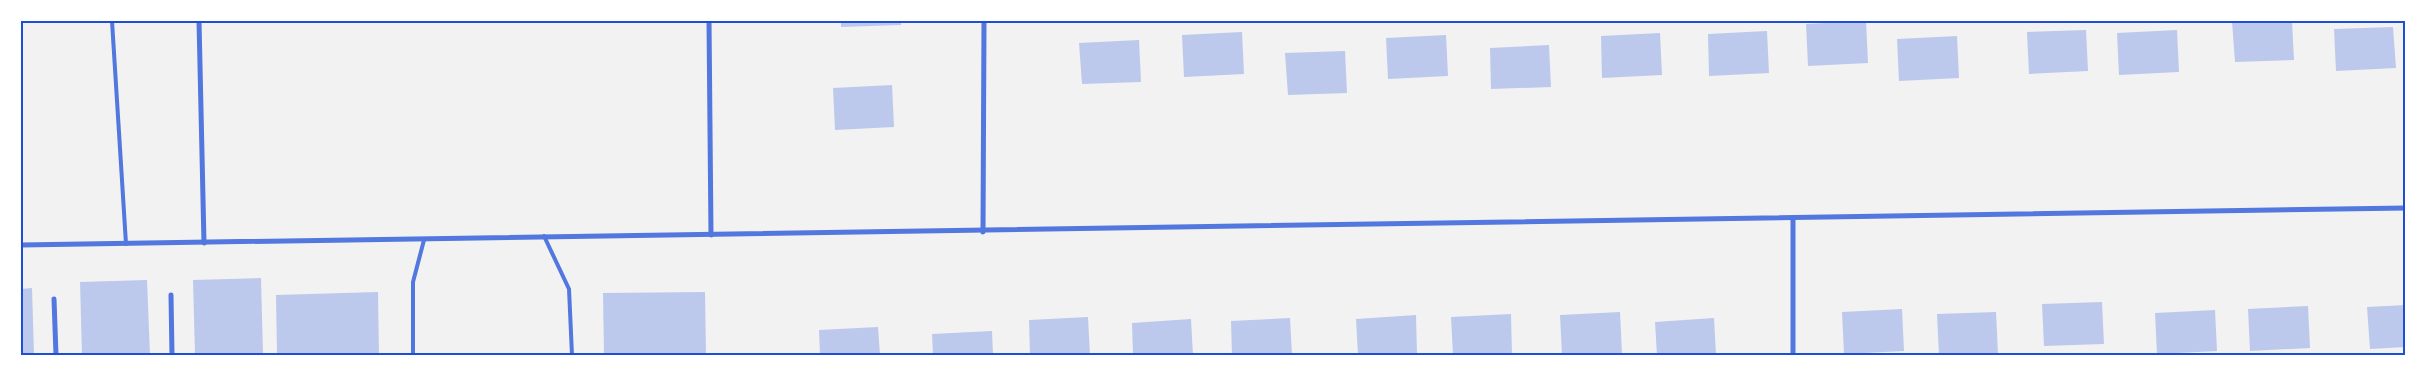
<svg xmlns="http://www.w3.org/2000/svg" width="2427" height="376" font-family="'PT Sans Narrow',sans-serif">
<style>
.building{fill:#bdc9ec}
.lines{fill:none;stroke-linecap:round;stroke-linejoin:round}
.service{stroke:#5277de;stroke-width:4}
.minor{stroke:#5277de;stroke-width:5}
.neatline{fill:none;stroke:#1d4ed8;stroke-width:2}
</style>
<rect width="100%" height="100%" fill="#f2f2f2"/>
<g class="building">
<polygon points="841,21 901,21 901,25 841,27"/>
<polygon points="1866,21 1868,63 1808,66 1806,24"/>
<polygon points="2232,21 2292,21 2294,60 2235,62"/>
<polygon points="2393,27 2396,68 2336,71 2334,29"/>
<polygon points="2086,30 2088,71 2029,74 2027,32"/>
<polygon points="2177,30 2179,72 2119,75 2117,33"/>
<polygon points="1767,31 1769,73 1709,76 1708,34"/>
<polygon points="1242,32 1244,74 1184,77 1182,35"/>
<polygon points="1660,33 1662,75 1602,78 1601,36"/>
<polygon points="1446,35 1448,76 1388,79 1386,38"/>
<polygon points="1957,36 1959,78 1899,81 1897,39"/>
<polygon points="1139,40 1141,82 1082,84 1079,43"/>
<polygon points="1549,45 1551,87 1491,89 1490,48"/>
<polygon points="1345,51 1347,93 1288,95 1285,53"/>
<polygon points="892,85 894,127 835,130 833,88"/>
<polygon points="261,278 263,355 195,355 193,280"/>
<polygon points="147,280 150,355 82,355 80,282"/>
<polygon points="32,288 34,355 21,355 21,289"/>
<polygon points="378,292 379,355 277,355 276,295"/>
<polygon points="705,292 706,355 604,355 603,293"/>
<polygon points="2102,302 2104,344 2044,346 2042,304"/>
<polygon points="2406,305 2406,347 2370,349 2367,307"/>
<polygon points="2308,306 2310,348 2250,351 2248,309"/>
<polygon points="1902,309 1904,351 1844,354 1842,312"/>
<polygon points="2215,310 2217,351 2157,354 2155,313"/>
<polygon points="1620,312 1622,354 1562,355 1560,315"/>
<polygon points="1996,312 1998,354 1939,355 1937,314"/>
<polygon points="1511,314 1512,355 1453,355 1451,317"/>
<polygon points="1416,315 1417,355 1358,355 1356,319"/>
<polygon points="1088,317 1090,355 1030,355 1029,320"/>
<polygon points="1290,318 1292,355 1232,355 1231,321"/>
<polygon points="1714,318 1716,355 1657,355 1655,322"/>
<polygon points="1191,319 1193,355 1133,355 1132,323"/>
<polygon points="878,327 880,355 820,355 819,330"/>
<polygon points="992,331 993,355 933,355 932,334"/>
</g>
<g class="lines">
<g class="service">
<polyline points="112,21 126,244"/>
<polyline points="544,236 569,289 572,355"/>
<polyline points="413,355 413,282 424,240"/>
</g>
<g class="minor">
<polyline points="199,21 204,243"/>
<polyline points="709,21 711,235"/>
<polyline points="983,232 984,21"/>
<polyline points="21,245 2406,208"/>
<polyline points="171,295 172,355"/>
<polyline points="54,299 56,355"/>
<polyline points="1793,355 1793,219"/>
</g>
</g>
<rect width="2427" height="376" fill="none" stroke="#ffffff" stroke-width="45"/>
<rect x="22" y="22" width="2382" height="332" class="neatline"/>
</svg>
